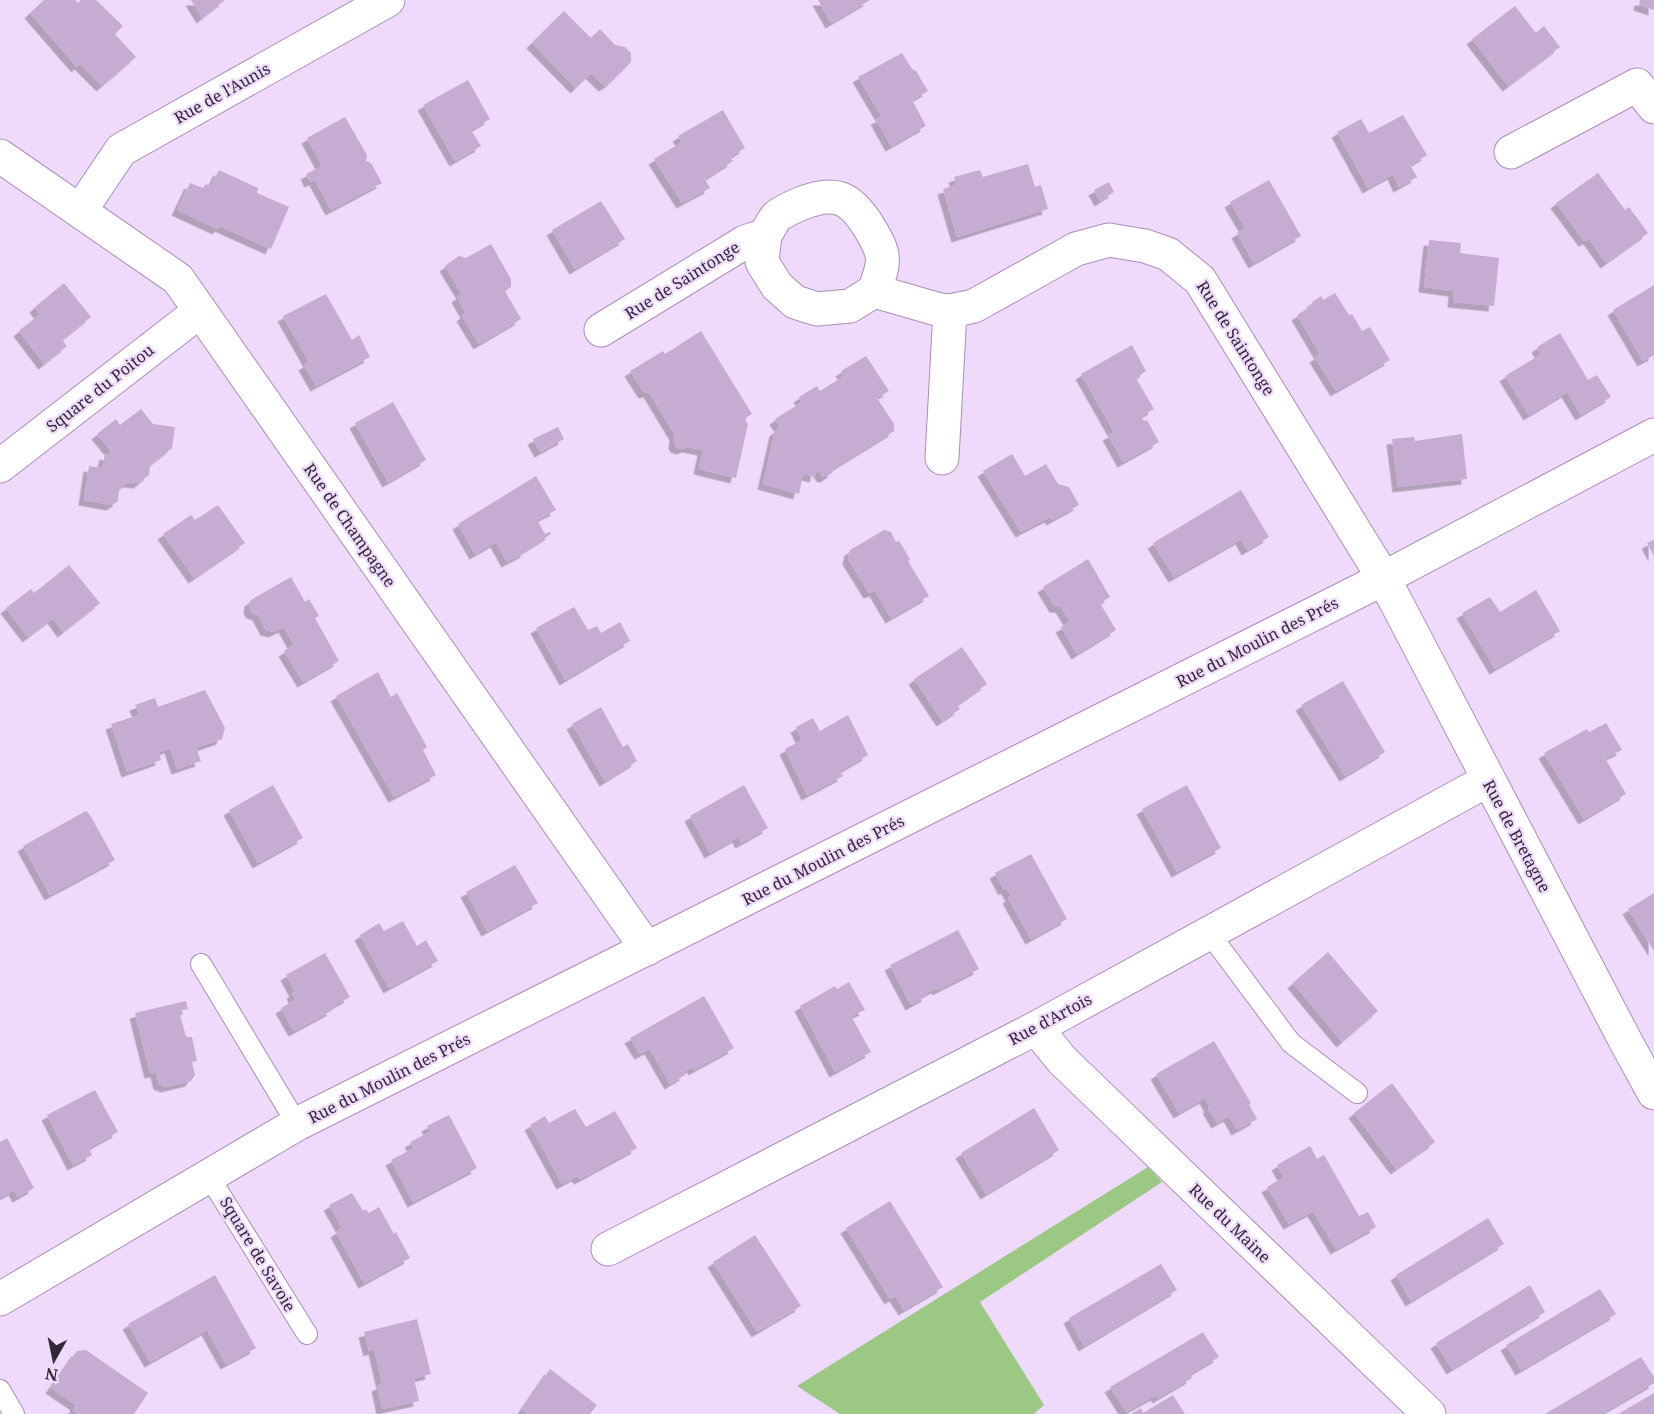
<svg xmlns="http://www.w3.org/2000/svg" width="1654" height="1414" font-family="'Noto Serif',serif">
<style>
.green{fill:#9bc883}
.building{fill:#c6abd3;filter:url(#shadow)}
.lines{fill:none;stroke-linecap:round;stroke-linejoin:round}
.service-casing{stroke:#aa8fb6;stroke-width:22}
.minor-casing{stroke:#aa8fb6;stroke-width:35}
.service{stroke:#fff;stroke-width:20}
.minor{stroke:#fff;stroke-width:33}
.labels{text-anchor:middle;stroke-width:4.5;stroke-linejoin:round;paint-order:stroke}
.street-label{font-size:16px;fill:#322837;stroke:#f0dafb}
</style>
<defs>
<filter id="shadow"><feDropShadow dx="-5.5" dy="5.5" stdDeviation="0" flood-color="#0004"/></filter>
</defs>
<rect width="100%" height="100%" fill="#f0dafb"/>
<polygon class="green" points="1148,1167 1162,1182 980,1302 1044,1405 1034,1414 840,1414 797,1386"/>
<g class="building">
<polygon points="44,0 75,0 78,3 81,0 96,0 123,26 115,34 136,57 102,86 80,64 77,67 30,13"/>
<polygon points="191,0 225,0 202,18"/>
<polygon points="818,0 870,0 831,23"/>
<polygon points="1640,0 1654,0 1654,10 1639,5"/>
<polygon points="1515,6 1536,33 1544,26 1560,47 1508,86 1472,39"/>
<polygon points="564,11 591,38 600,29 615,45 625,47 631,53 631,62 611,82 604,86 591,73 576,88 532,43"/>
<polygon points="902,53 912,69 916,71 928,91 912,100 926,126 891,146 876,119 882,117 858,77"/>
<polygon points="468,80 490,119 471,130 481,146 455,161 423,105"/>
<polygon points="723,110 745,148 730,157 733,161 705,179 710,188 682,203 654,159 682,142 678,136"/>
<polygon points="1403,115 1427,155 1410,165 1417,177 1399,187 1393,174 1368,188 1337,132 1361,119 1369,133"/>
<polygon points="345,117 367,155 366,161 371,163 382,183 331,210 315,180 310,182 306,174 322,166 307,138"/>
<polygon points="1028,164 1035,187 1041,185 1048,209 957,237 943,189 956,185 954,177 980,170 983,177"/>
<polygon points="219,170 258,188 257,193 289,207 271,249 220,226 218,229 177,210 190,183 203,188 206,184 211,186"/>
<polygon points="1598,173 1625,210 1629,207 1648,233 1606,263 1589,239 1584,241 1556,203"/>
<polygon points="1269,180 1301,236 1254,263 1237,233 1245,228 1230,202"/>
<polygon points="1109,182 1114,192 1100,201 1094,190"/>
<polygon points="601,201 625,239 575,269 552,230"/>
<polygon points="1429,240 1461,243 1460,253 1499,258 1494,306 1453,302 1454,291 1424,287"/>
<polygon points="491,244 511,279 511,287 505,291 521,319 479,344 462,316 466,313 457,297 462,294 445,266 459,256 466,258"/>
<polygon points="64,283 91,317 62,340 67,346 44,364 19,331 40,314 35,307"/>
<polygon points="1654,285 1654,355 1643,361 1613,310"/>
<polygon points="1335,293 1349,315 1352,314 1362,331 1370,327 1390,360 1336,391 1315,357 1320,354 1297,315 1313,305 1312,302 1321,296 1323,300"/>
<polygon points="326,294 352,340 359,335 370,357 316,386 304,365 309,362 283,316"/>
<polygon points="701,331 752,414 744,419 748,424 736,478 699,469 703,450 688,447 681,449 676,447 674,443 675,435 649,392 644,393 630,371 663,351 665,354"/>
<polygon points="1560,333 1588,380 1597,375 1611,397 1581,415 1567,392 1529,415 1505,376 1541,354 1537,347"/>
<polygon points="1132,345 1146,371 1136,378 1154,409 1141,416 1144,421 1147,420 1159,442 1123,462 1108,435 1114,432 1081,374"/>
<polygon points="866,356 889,391 877,398 894,424 894,431 834,468 833,472 826,477 823,477 817,469 815,477 803,474 799,494 763,484 775,431 780,427 775,419 802,402 799,397 817,386 820,391 844,376 841,371"/>
<polygon points="393,402 426,460 388,482 355,423"/>
<polygon points="141,409 153,424 175,427 172,448 150,465 149,475 139,483 128,482 119,489 118,501 112,505 84,500 89,466 102,468 105,454 109,455 111,451 97,434 116,419 120,425"/>
<polygon points="558,427 564,439 540,452 533,439"/>
<polygon points="1462,434 1467,479 1398,487 1392,439 1414,437 1415,441"/>
<polygon points="1012,454 1025,476 1046,464 1058,484 1069,487 1079,505 1052,520 1050,517 1021,532 983,471"/>
<polygon points="536,476 556,510 537,520 545,534 550,532 551,534 526,550 526,552 507,562 496,542 475,554 458,524"/>
<polygon points="1241,490 1269,537 1247,550 1241,539 1174,577 1153,543"/>
<polygon points="218,505 245,543 194,578 163,534 191,515 195,520"/>
<polygon points="884,530 891,532 896,542 899,541 910,559 908,561 929,596 891,618 875,591 869,593 848,559 850,550"/>
<polygon points="1654,540 1654,556 1647,543"/>
<polygon points="1088,559 1110,597 1100,603 1116,630 1077,654 1061,627 1070,622 1061,607 1055,607 1043,587"/>
<polygon points="69,565 100,603 63,632 53,618 28,637 6,608 31,589 34,593"/>
<polygon points="291,577 305,602 309,599 319,616 315,618 339,661 303,682 284,651 294,645 284,627 274,632 266,630 258,615 252,613 249,608 250,601 254,598"/>
<polygon points="1536,590 1560,631 1495,669 1462,613 1490,597 1500,612"/>
<polygon points="574,607 588,630 597,626 601,633 620,622 630,641 565,680 536,628"/>
<polygon points="962,647 987,684 957,705 960,709 942,721 914,679"/>
<polygon points="378,672 391,697 397,693 427,747 423,750 436,775 394,797 336,696"/>
<polygon points="1343,681 1385,752 1345,776 1301,705"/>
<polygon points="205,690 225,728 222,739 196,748 201,761 177,769 170,748 159,752 161,760 127,772 111,724 139,715 135,705 155,698 158,707"/>
<polygon points="601,707 623,747 628,744 637,761 605,781 572,724"/>
<polygon points="848,715 868,755 840,771 843,776 807,795 785,749 802,740 796,727 813,718 820,731"/>
<polygon points="1606,723 1622,750 1605,758 1626,794 1584,819 1544,753 1587,729 1589,732"/>
<polygon points="273,785 303,838 258,863 229,810"/>
<polygon points="744,785 768,828 741,843 738,837 710,853 690,816"/>
<polygon points="1187,785 1221,848 1177,872 1142,809"/>
<polygon points="86,811 90,815 115,860 50,895 23,846"/>
<polygon points="1031,854 1067,919 1031,939 1008,898 1011,896 1006,888 1004,890 995,873"/>
<polygon points="515,865 538,903 487,931 466,892"/>
<polygon points="1654,893 1654,951 1628,909"/>
<polygon points="403,921 417,946 426,940 438,961 389,988 360,935 379,923 384,931"/>
<polygon points="958,930 979,969 938,990 937,988 926,993 927,996 911,1005 890,965"/>
<polygon points="1328,952 1378,1011 1342,1042 1293,983"/>
<polygon points="325,953 350,997 330,1008 333,1010 294,1031 281,1008 295,1000 292,993 295,992 286,975"/>
<polygon points="849,982 865,1010 851,1016 871,1052 835,1072 800,1006 835,986 837,989"/>
<polygon points="704,996 734,1048 694,1070 693,1067 684,1072 685,1075 670,1084 650,1049 640,1054 630,1038"/>
<polygon points="186,1001 188,1009 179,1011 186,1037 192,1037 197,1061 192,1062 195,1075 191,1081 166,1087 159,1084 156,1072 150,1073 135,1013"/>
<polygon points="1214,1041 1251,1103 1249,1104 1257,1119 1237,1130 1229,1116 1217,1123 1208,1108 1210,1107 1205,1098 1179,1113 1156,1074"/>
<polygon points="1392,1083 1435,1142 1396,1169 1354,1113"/>
<polygon points="95,1090 118,1132 89,1148 92,1155 73,1165 47,1115"/>
<polygon points="1034,1108 1059,1150 986,1194 961,1153"/>
<polygon points="575,1109 586,1127 615,1111 637,1148 580,1179 577,1176 562,1184 530,1125 545,1116 549,1123"/>
<polygon points="449,1115 477,1168 413,1202 391,1160 414,1148 410,1142 430,1132 427,1126"/>
<polygon points="7,1138 34,1188 18,1197 14,1190 0,1198 0,1142"/>
<polygon points="1310,1146 1317,1159 1324,1155 1359,1216 1368,1212 1376,1227 1336,1249 1313,1211 1289,1224 1267,1187 1284,1177 1277,1165"/>
<polygon points="352,1193 363,1211 365,1209 369,1213 379,1207 394,1234 396,1232 410,1258 364,1283 336,1232 342,1228 329,1205"/>
<polygon points="890,1201 943,1287 904,1310 895,1296 890,1299 846,1228"/>
<polygon points="1488,1218 1504,1244 1411,1301 1396,1275"/>
<polygon points="755,1235 801,1306 757,1332 713,1262"/>
<polygon points="1161,1264 1177,1290 1084,1346 1069,1318"/>
<polygon points="215,1275 256,1348 226,1364 207,1330 150,1362 128,1324"/>
<polygon points="1530,1285 1545,1312 1452,1369 1436,1343"/>
<polygon points="1600,1289 1616,1314 1521,1370 1506,1345"/>
<polygon points="417,1319 431,1374 414,1378 419,1401 382,1409 377,1386 382,1384 374,1349 369,1351 364,1332"/>
<polygon points="1203,1332 1219,1357 1190,1374 1192,1378 1158,1398 1156,1395 1126,1412 1110,1387"/>
<polygon points="86,1350 148,1393 134,1414 78,1414 73,1410 76,1405 51,1388 77,1351"/>
<polygon points="1641,1357 1654,1377 1654,1383 1601,1414 1545,1414"/>
<polygon points="550,1369 597,1405 590,1414 528,1414 522,1410"/>
<polygon points="1654,1393 1654,1414 1618,1414"/>
<polygon points="1173,1395 1185,1414 1131,1414 1141,1408 1143,1413"/>
</g>
<g class="lines">
<defs>
<g id="service">
<polyline points="1209,933 1291,1043 1357,1093"/>
<polyline points="201,964 297,1124"/>
<polyline points="208,1175 307,1334"/>
<polyline points="0,1390 14,1414"/>
</g>
<g id="minor">
<polyline points="1511,152 1637,85 1654,107"/>
<polyline points="0,156 178,279 647,949"/>
<polyline points="80,211 121,150 388,0"/>
<polyline points="765,234 762,262 777,286 795,302 817,309 850,306 874,291"/>
<path d="M601,330L745,242C752,239 762,238 766,233C770,228 772,222 776,217C782,212 793,207 800,204C834,190 850,196 869,227C886,255 886,260 874,291L940,310L950,311L974,306L1076,249L1109,240L1145,246L1168,254L1200,280L1383,577L1626,1042L1654,1093"/>
<polyline points="942,458 950,311"/>
<polyline points="0,466 200,311"/>
<polyline points="1036,1028 1062,1060 1429,1414"/>
<polyline points="608,1249 1036,1028 1488,780"/>
<polyline points="0,1299 297,1124 1363,589 1654,435"/>
</g>
</defs>
<use href="#service" class="service-casing"/>
<use href="#minor" class="minor-casing"/>
<use href="#service" class="service"/>
<use href="#minor" class="minor"/>
</g>
<g class="labels">
<g class="street-label">
<text transform="translate(222 93) rotate(-29)" y="6">Rue de l'Aunis</text>
<text transform="translate(682 280) rotate(-32)" y="6">Rue de Saintonge</text>
<text transform="translate(1236 338) rotate(58)" y="6">Rue de Saintonge</text>
<text transform="translate(100 388) rotate(-38)" y="6">Square du Poitou</text>
<text transform="translate(350 525) rotate(55)" y="6">Rue de Champagne</text>
<text transform="translate(1257 642) rotate(-27)" y="6">Rue du Moulin des Prés</text>
<text transform="translate(1517 836) rotate(62)" y="6">Rue de Bretagne</text>
<text transform="translate(823 860) rotate(-27)" y="6">Rue du Moulin des Prés</text>
<text transform="translate(1050 1019) rotate(-28)" y="6">Rue d'Artois</text>
<text transform="translate(389 1078) rotate(-27)" y="6">Rue du Moulin des Prés</text>
<text transform="translate(1230 1223) rotate(44)" y="6">Rue du Maine</text>
<text transform="translate(258 1254) rotate(59)" y="6">Square de Savoie</text>
</g>
</g>
<g transform="translate(54 1360) rotate(189)" stroke="#f0dafb" stroke-width="4.5" paint-order="stroke">
<path d="M0-4.5L10 22L0 15L-10 22Z" fill="#322837"/>
<text y="-9" font-size="16" font-weight="bold" text-anchor="middle" fill="#322837">N</text>
</g>
</svg>
